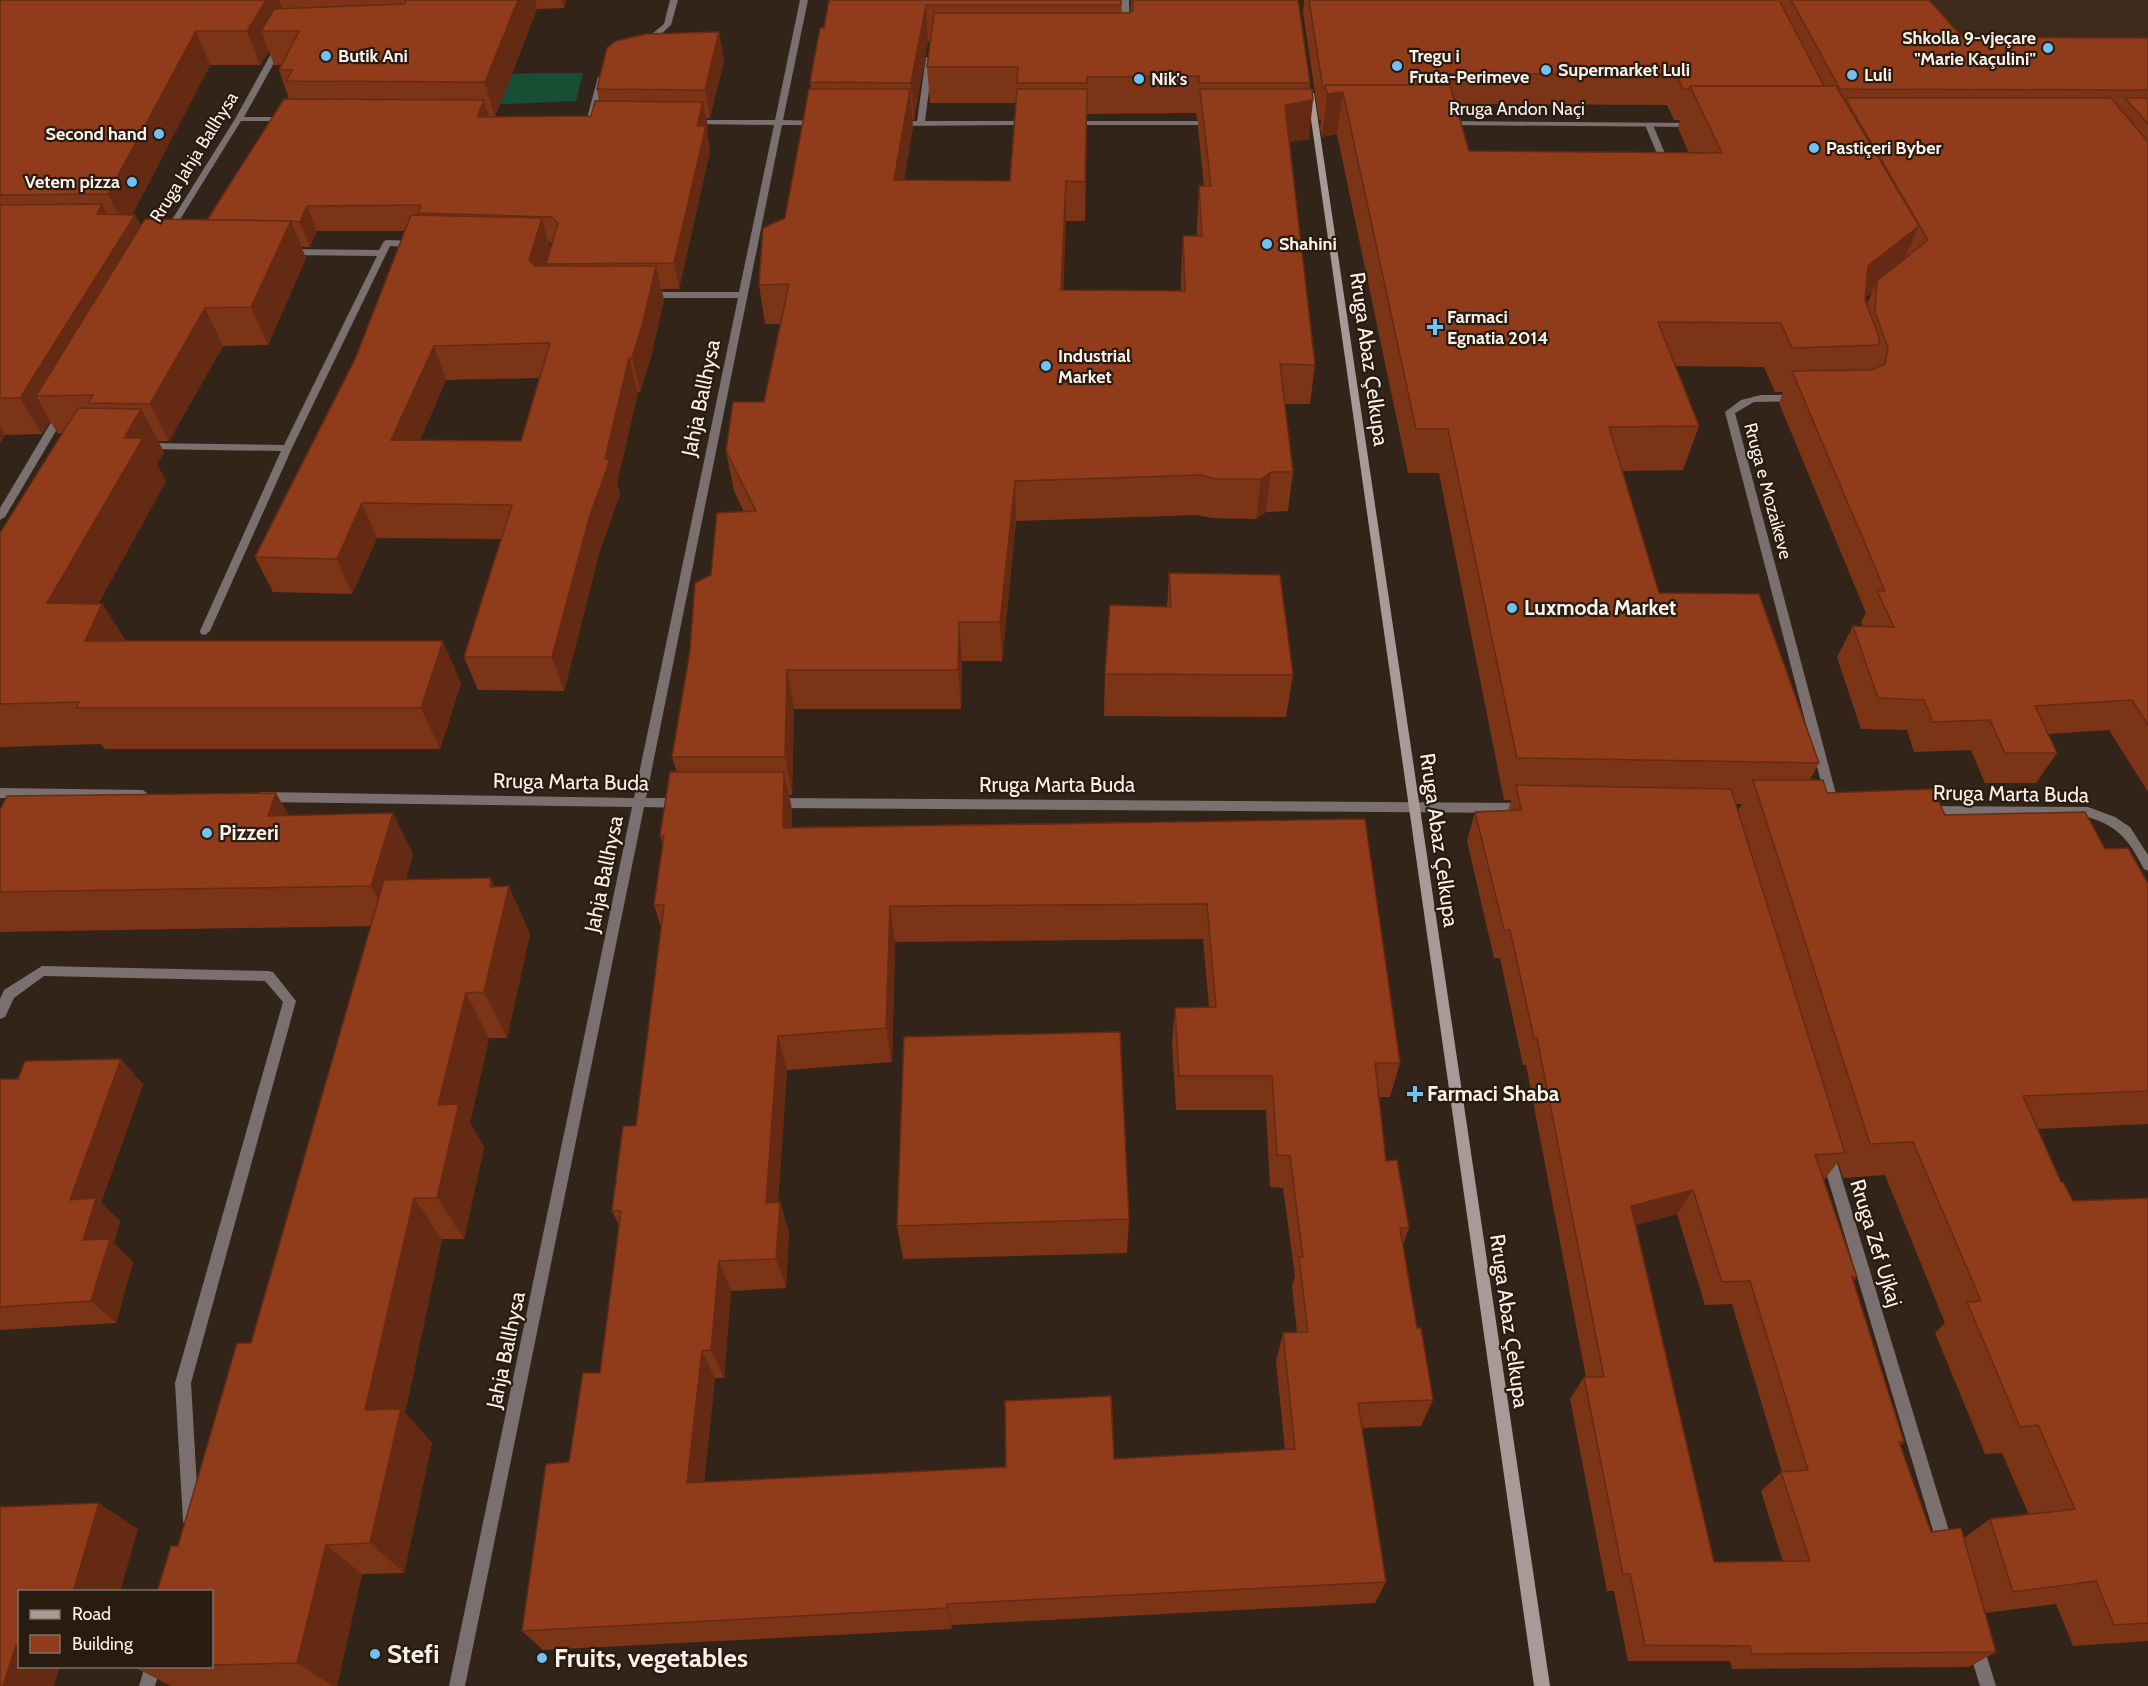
<svg xmlns="http://www.w3.org/2000/svg" width="2148" height="1686" font-family="Cabin,sans-serif">
<style>
.built{fill:#3e2b1b}
.green{fill:#174f34}
.lines{fill:none;stroke-linecap:round;stroke-linejoin:round}
.lane{fill:#7a706f;fill-rule:evenodd}
.street{fill:#7a706f;fill-rule:evenodd}
.secondary{fill:#aa9997;fill-rule:evenodd}
.wall{fill:#7c3417;fill-rule:evenodd}
.shaded-wall{fill:#652a13}
.building{fill:#903c1b;stroke:#652a13;stroke-width:1.5;fill-rule:evenodd}
.poi-dot{fill:#70c1f4;stroke:#281b0f;stroke-width:2}
.labels{text-anchor:middle;stroke-width:4.5;stroke-linejoin:round;paint-order:stroke}
.far-poi-label{font-size:18px;font-weight:bold;fill:#fbf1ea;stroke:#281b0f;text-anchor:start}
.far-street-label{font-size:18px;fill:#fbf1ea;stroke:#281b0f}
.street-label{font-size:21px;fill:#fbf1ea;stroke:#281b0f}
.poi-label{font-size:21px;font-weight:bold;fill:#fbf1ea;stroke:#281b0f;text-anchor:start}
.near-poi-label{font-size:26px;font-weight:bold;fill:#fbf1ea;stroke:#281b0f;text-anchor:start}
</style>
<rect width="100%" height="100%" fill="#322419"/>
<polygon class="built" points="1917,0 2148,0 2148,96 1979,95"/>
<polygon class="green" points="583,73 576,101 443,107 456,74"/>
<g class="lines">
<g class="lane">
<polygon points="670,0 678,0 671,25 648,46 642,46 642,42 664,24"/>
<polygon points="598,77 605,79 594,122 590,124 586,122"/>
<polygon points="1646,123 1653,125 1671,168 1670,170 1663,168 1645,125"/>
</g>
<g class="street">
<polygon points="800,0 808,0 783,120 817,121 821,123 817,125 782,125 646,798 680,798 686,803 680,808 644,807 465,1686 449,1686 632,807 262,802 256,797 262,792 634,798 738,298 649,298 645,295 649,292 739,292 774,125 693,124 689,122 693,120 775,120"/>
<polygon points="1121,0 1129,0 1130,28 1126,30 1122,28"/>
<polygon points="277,43 284,45 244,117 286,117 290,119 286,121 241,121 171,234 164,236 163,234 235,119"/>
<polygon points="926,57 933,59 925,121 1030,121 1034,123 1030,125 894,126 893,124 897,122 917,121"/>
<polygon points="1068,121 1213,121 1217,123 1213,125 1068,125"/>
<polygon points="1443,121 1696,123 1700,125 1696,127 1446,125 1443,125"/>
<polygon points="387,240 416,241 420,244 416,247 390,246 292,448 210,631 205,635 201,634 200,631 281,451 146,449 141,446 146,443 284,445 377,256 287,255 283,252 287,249 379,250 384,241"/>
<polygon points="1761,395 1796,395 1801,398 1796,401 1754,402 1735,413 1840,809 1834,814 1828,809 1725,412 1741,400"/>
<polygon points="61,411 66,414 5,517 0,520 0,508 56,414"/>
<polygon points="0,788 143,790 149,795 143,800 0,798"/>
<polygon points="775,798 1523,803 1529,808 1523,813 775,808 769,803"/>
<path d="M1927,806L2088,807L2115,817L2130,827L2148,855V871L2144,869C2129,841 2120,827 2088,817L1927,816L1923,814L1921,811L1923,808Z"/>
<polygon points="42,966 268,971 273,972 296,1001 191,1383 199,1521 197,1527 191,1529 185,1527 183,1521 175,1383 283,1002 265,981 44,976 14,998 5,1017 0,1019 0,999 4,990"/>
<polygon points="1828,1150 1833,1152 1835,1156 1953,1544 1951,1550 1945,1552 1939,1550 1937,1544 1821,1156 1823,1152"/>
<polygon points="1976,1639 1982,1641 1996,1686 1980,1686 1968,1647 1970,1641"/>
<polygon points="145,1666 161,1666 155,1686 139,1686"/>
</g>
<polygon class="secondary" points="1307,91 1314,93 1550,1686 1534,1686"/>
</g>
<g class="wall">
<path d="M0,0H566L564,8L537,9L495,117L591,116L599,101L597,89L719,32L724,60L710,118H706L708,127L707,132L710,151L679,289H661L664,300L651,357L640,392H638L617,483L620,494L600,550L564,691L478,690L464,657L501,539L377,538L352,594L273,592L255,557L356,357L405,231H317L310,247H301L306,258L268,345L223,346L169,441H158L164,452L157,464L166,481L98,604H102L126,641L461,683L440,749H105L101,744L0,747V533L62,433L58,434L50,421L42,434L5,435L0,443ZM269,51L274,65H281L279,70L289,99L207,220L141,225L135,215H132L210,65H260ZM548,242L552,243L550,249ZM539,378L521,441L420,440L446,380Z"/>
<path d="M829,0H1121V13H1128L1131,12V0H1298L1310,83L1309,139L1289,142L1315,365L1310,404H1285L1293,472L1288,511L1266,512L1256,519L1212,518L1197,515L1016,521L1002,661H962L961,709H794L792,795H789L792,810V827L1365,819L1400,1063L1390,1097H1379L1386,1161L1409,1228L1403,1245L1417,1328L1433,1400L1421,1426L1362,1428L1386,1582L1375,1603L952,1625V1629L543,1650L522,1631L569,1462L600,1373L619,1225L612,1211L636,1126L661,927L654,905L663,845L660,836L677,772L672,757L711,575L744,512L734,491L726,451L764,402L780,324H765L759,285L785,218L811,89L810,82L824,28ZM928,41H930L927,67L930,103H1016L1010,181L904,180L913,127L912,120H914ZM1196,113L1197,120H1198V128L1204,186H1199L1197,225V236H1183L1181,276V291L1063,290L1066,221H1085L1087,114ZM1203,939L1209,1007L1175,1008L1172,1042L1176,1110H1266L1270,1187L1283,1188L1295,1276L1292,1286L1297,1332L1283,1333L1276,1361L1285,1450L1114,1459L1006,1467L704,1482L715,1378H724L731,1291L786,1288L789,1233L780,1202H778L787,1070L892,1062L895,942Z"/>
<path d="M1304,0H1929L1962,37L2148,38V792L2109,730L2048,734L2057,753L2036,783H1985L1971,750L1914,752L1907,730L1861,729L1837,657L1853,626H1863L1861,622L1866,613L1779,403L1783,392H1775L1764,367L1675,366L1699,426L1683,470L1622,471L1659,593L1819,763L1810,780L1827,793L1945,815L2105,849L2148,884V1124L2037,1129L2061,1182L2073,1201L2148,1198V1641L2073,1646L2056,1604L1985,1613L1996,1652L1969,1667L1732,1669L1730,1661H1628L1614,1591H1607L1570,1399L1584,1377H1586L1526,1065H1523L1500,958H1494L1467,841L1475,812L1508,811L1511,800H1504L1439,473H1408L1337,134L1322,137L1320,128L1321,120H1319L1303,12ZM1455,104L1667,105L1674,120H1680L1678,128L1689,153L1469,151ZM1872,292L1867,304L1866,297ZM1736,804H1742L1738,811ZM1838,1162L1843,1178L1885,1175L1945,1323L1935,1333L1985,1454L2002,1453L2029,1515L1990,1519L1964,1538L1931,1532L1900,1446L1904,1442L1853,1281L1857,1277L1823,1179H1825ZM1677,1214L1705,1305L1732,1304L1782,1472L1761,1491L1783,1562H1714L1636,1225Z"/>
<polygon points="1169,573 1293,675 1286,717 1104,716 1105,674 1167,607"/>
<polygon points="0,810 289,815 413,854 406,879 495,887 530,934 507,1038 489,1038 470,1123 484,1147 464,1239 442,1239 405,1413 432,1443 404,1573 362,1574 337,1686 171,1686 134,1667 212,1666 212,1592 178,1546 251,1343 371,926 0,932"/>
<polygon points="0,1079 143,1084 101,1203 120,1221 114,1243 133,1262 116,1323 0,1330"/>
<polygon points="1129,1219 1127,1253 903,1259 897,1226"/>
</g>
<g class="shaded-wall">
<polygon points="266,0 292,0 279,0 287,21 261,31 269,51 260,65 247,31"/>
<polygon points="518,0 535,0 537,9 495,117 485,82"/>
<polygon points="562,0 566,0 564,8"/>
<polygon points="926,5 928,41 914,120 911,83"/>
<polygon points="196,31 210,65 125,229 108,194"/>
<polygon points="719,32 724,60 710,118 705,90"/>
<polygon points="910,89 913,127 898,219 894,180"/>
<polygon points="1087,89 1087,128 1085,221 1085,182"/>
<polygon points="1343,92 1337,134 1322,137 1327,94"/>
<polygon points="484,100 491,125 477,117"/>
<polygon points="1313,100 1309,139 1281,143 1285,105"/>
<polygon points="703,102 708,127 707,132 710,151 679,289 674,263 697,126"/>
<polygon points="1066,181 1066,221 1062,330 1061,290"/>
<polygon points="102,204 120,240 135,215 153,250 36,396 50,421 42,434 20,398 97,214"/>
<polygon points="307,206 317,231 310,247 300,222"/>
<polygon points="542,218 551,252 546,264 547,267 539,294 529,260"/>
<polygon points="291,221 306,258 268,345 251,307"/>
<polygon points="1919,226 1900,269 1877,281 1872,292 1850,310 1868,266"/>
<polygon points="656,266 664,300 651,357 640,392 632,358"/>
<polygon points="205,308 223,346 169,441 150,404"/>
<polygon points="434,346 446,380 405,475 391,440"/>
<polygon points="629,358 638,392 617,483 620,494 600,550 564,691 552,657 605,459"/>
<polygon points="141,409 164,452 157,464 166,481 75,646 47,603 124,438"/>
<polygon points="0,426 5,435 0,443"/>
<polygon points="1271,472 1266,512 1256,519 1261,479"/>
<polygon points="1015,481 1016,521 1002,661 1000,622"/>
<polygon points="362,503 377,538 352,594 337,559"/>
<polygon points="102,604 129,646 85,641"/>
<polygon points="959,622 962,661 961,709 958,670"/>
<polygon points="443,641 461,683 440,749 421,708"/>
<polygon points="787,670 794,709 792,795 785,757"/>
<polygon points="784,772 792,810 791,864 783,828"/>
<polygon points="276,793 300,834 268,816"/>
<polygon points="393,813 413,854 393,926 371,886"/>
<polygon points="491,878 504,907 509,886 530,934 507,1038 484,992 490,887"/>
<polygon points="890,906 895,942 892,1062 886,1028"/>
<polygon points="466,993 489,1038 470,1123 484,1147 464,1239 437,1198 438,1105"/>
<polygon points="778,1036 787,1070 776,1234 766,1203"/>
<polygon points="121,1059 143,1084 101,1203 120,1221 114,1243 133,1262 116,1323 91,1301 83,1240 70,1200"/>
<polygon points="1693,1190 1677,1214 1617,1230 1631,1206"/>
<polygon points="414,1198 442,1239 405,1413 432,1443 404,1573 370,1543 365,1410"/>
<polygon points="780,1202 789,1233 786,1288 776,1259"/>
<polygon points="719,1261 731,1291 724,1378 711,1350"/>
<polygon points="702,1351 715,1378 701,1507 687,1483"/>
<polygon points="99,1503 138,1529 120,1592 73,1592"/>
<polygon points="326,1545 362,1574 337,1686 333,1686 297,1663"/>
<polygon points="947,1604 952,1625 952,1629 947,1608"/>
<polygon points="16,1645 20,1647 20,1666 60,1666 54,1686 3,1686"/>
</g>
<g class="building">
<polygon points="0,0 266,0 247,31 196,31 108,194 0,195"/>
<polygon points="405,0 518,0 485,82 286,81 292,70 279,70 299,31 261,31 274,9 404,4 406,2"/>
<polygon points="829,0 1121,0 1121,5 926,5 911,83 810,82 820,28 824,28"/>
<polygon points="1133,0 1298,0 1310,83 1199,83 1199,76 1087,77 1087,83 1017,83 1018,67 927,67 934,13 1128,13 1133,11"/>
<polygon points="1309,0 1779,0 1824,86 1690,86 1689,89 1683,89 1676,74 1441,74 1445,85 1325,85 1325,89 1323,89"/>
<polygon points="1791,0 1929,0 1962,37 2148,38 2148,90 1840,89"/>
<polygon points="719,32 705,90 597,89 607,48 616,41 646,34"/>
<polygon points="1325,85 1450,85 1469,151 1722,153 1690,86 1836,86 1919,226 1868,266 1865,300 1879,337 1879,345 1792,348 1781,323 1658,322 1699,426 1609,427 1659,593 1759,594 1819,763 1517,758 1448,429 1416,429 1343,92 1327,94"/>
<polygon points="809,89 910,89 894,180 1010,181 1017,89 1087,89 1085,182 1066,181 1061,290 1185,291 1183,236 1202,236 1199,186 1211,186 1200,89 1312,89 1313,100 1285,105 1315,365 1280,364 1293,472 1271,472 1261,479 1216,479 1200,475 1015,481 1000,622 959,622 958,670 787,670 785,757 672,757 690,651 695,583 711,575 717,513 756,511 726,451 733,402 764,402 789,284 759,285 763,228 785,218"/>
<polygon points="1845,98 2111,98 2148,142 2148,725 2132,700 2035,706 2057,753 2005,753 1990,720 1933,722 1924,700 1878,698 1853,626 1894,627 1877,591 1885,591 1792,371 1871,370 1885,364 1888,348 1875,312 1877,281 1928,240"/>
<polygon points="2125,98 2148,98 2148,124"/>
<polygon points="284,99 484,100 477,117 591,116 595,101 703,102 697,126 706,126 674,263 546,264 558,223 552,217 418,213 421,205 307,206 300,222 290,221 291,221 207,220"/>
<polygon points="102,204 97,214 135,215 20,398 0,398 0,205"/>
<path d="M411,215L542,218L529,260L535,266H656L643,322L632,358H629L605,459L610,460L590,515L552,657H464L512,505L362,503L337,559L255,557L356,357ZM550,343L521,441L391,440L434,346Z"/>
<polygon points="145,219 291,221 251,307 205,308 150,404 88,403 93,395 36,396"/>
<polygon points="78,408 141,409 124,438 143,438 47,603 102,604 85,641 443,641 421,708 76,708 79,702 0,704 0,533"/>
<polygon points="1169,573 1280,575 1293,675 1105,674 1110,605 1171,607"/>
<path d="M670,772H784L783,828L1365,819L1400,1063H1375L1386,1161L1397,1160L1409,1228H1400L1417,1328H1421L1433,1400L1358,1403L1386,1582L947,1604V1608L522,1631L546,1464L569,1462L583,1373H600L621,1211H612L623,1126H636L664,905H654L664,836H660ZM1207,904L1216,1007L1175,1008L1179,1076H1272L1277,1155L1290,1156L1303,1257H1299L1308,1332L1283,1333L1295,1449L1114,1459L1111,1396L1005,1401L1006,1467L687,1483L702,1351L711,1350L719,1261L776,1259L780,1202L766,1203L778,1036L886,1028L890,906Z"/>
<polygon points="1753,780 1823,780 1827,793 1933,789 1945,815 2085,812 2105,849 2128,848 2148,884 2148,1091 2023,1096 2061,1182 2063,1182 2073,1201 2148,1198 2148,1623 2114,1625 2096,1581 2013,1592 1990,1519 2075,1509 2038,1425 2020,1427 1967,1302 1981,1301 1913,1142 1870,1144"/>
<path d="M1516,785L1731,789L1845,1153L1815,1155L1857,1277H1852L1904,1442H1899L1931,1532L1961,1528L1996,1652L1752,1654L1750,1646L1645,1645L1630,1574H1623L1584,1377H1604L1537,1038H1534L1510,930H1504L1475,812L1521,810ZM1693,1190L1722,1282L1750,1281L1808,1470L1781,1472L1810,1561L1714,1562L1631,1206Z"/>
<polygon points="276,793 268,816 393,813 371,886 0,892 0,810 7,796"/>
<polygon points="491,878 490,887 509,886 484,992 466,993 438,1105 459,1104 437,1198 414,1198 365,1410 401,1409 370,1543 326,1545 297,1663 212,1665 212,1592 157,1592 171,1546 178,1546 237,1343 251,1343 384,880"/>
<polygon points="1120,1032 1129,1219 897,1226 904,1037"/>
<polygon points="121,1059 70,1200 96,1198 83,1240 110,1239 91,1301 0,1307 0,1079 18,1079 25,1061"/>
<polygon points="99,1503 73,1592 20,1592 20,1645 16,1645 3,1686 0,1686 0,1507"/>
</g>
<g class="poi-dot">
<circle cx="2048" cy="48" r="6"/>
<circle cx="326" cy="56" r="6"/>
<circle cx="1397" cy="66" r="6"/>
<circle cx="1546" cy="70" r="6"/>
<circle cx="1852" cy="75" r="6"/>
<circle cx="1139" cy="79" r="6"/>
<circle cx="159" cy="134" r="6"/>
<circle cx="1814" cy="148" r="6"/>
<circle cx="132" cy="182" r="6"/>
<circle cx="1267" cy="244" r="6"/>
<path d="M1432 318h6v6h6v6h-6v6h-6v-6h-6v-6h6z"/>
<circle cx="1046" cy="366" r="6"/>
<circle cx="1512" cy="608" r="6"/>
<circle cx="207" cy="833" r="6"/>
<path d="M1412 1085h6v6h6v6h-6v6h-6v-6h-6v-6h6z"/>
<circle cx="375" cy="1654" r="6"/>
<circle cx="542" cy="1658" r="6"/>
</g>
<g class="labels">
<g class="far-poi-label">
<text x="2036" y="44" text-anchor="end">Shkolla 9-vjeçare<tspan x="2036" dy="21">"Marie Kaçulini"</tspan></text>
<text x="338" y="62">Butik Ani</text>
<text x="1409" y="62">Tregu i<tspan x="1409" dy="21">Fruta-Perimeve</tspan></text>
<text x="1558" y="76">Supermarket Luli</text>
<text x="1864" y="81">Luli</text>
<text x="1151" y="85">Nik's</text>
<text x="147" y="140" text-anchor="end">Second hand</text>
<text x="1826" y="154">Pastiçeri Byber</text>
<text x="120" y="188" text-anchor="end">Vetem pizza</text>
<text x="1279" y="250">Shahini</text>
<text x="1447" y="323">Farmaci<tspan x="1447" dy="21">Egnatia 2014</tspan></text>
<text x="1058" y="362">Industrial<tspan x="1058" dy="21">Market</tspan></text>
</g>
<g class="far-street-label">
<text x="1517" y="115">Rruga Andon Naçi</text>
<text transform="translate(194 157) rotate(-58)" y="6">Rruga Jahja Ballhysa</text>
<text transform="translate(1768 491) rotate(75)" y="6">Rruga e Mozaikeve</text>
</g>
<g class="street-label">
<text transform="translate(1369 359) rotate(82)" y="7">Rruga Abaz Çelkupa</text>
<text transform="translate(701 398) rotate(-78)" y="7">Jahja Ballhysa</text>
<text transform="translate(571 782) rotate(1)" y="7">Rruga Marta Buda</text>
<text x="1057" y="792">Rruga Marta Buda</text>
<text transform="translate(2011 794) rotate(1)" y="7">Rruga Marta Buda</text>
<text transform="translate(1439 840) rotate(82)" y="7">Rruga Abaz Çelkupa</text>
<text transform="translate(604 874) rotate(-78)" y="7">Jahja Ballhysa</text>
<text transform="translate(1876 1243) rotate(73)" y="7">Rruga Zef Ujkaj</text>
<text transform="translate(1509 1321) rotate(82)" y="7">Rruga Abaz Çelkupa</text>
<text transform="translate(506 1350) rotate(-78)" y="7">Jahja Ballhysa</text>
</g>
<g class="poi-label">
<text x="1524" y="615">Luxmoda Market</text>
<text x="219" y="840">Pizzeri</text>
<text x="1427" y="1101">Farmaci Shaba</text>
</g>
<g class="near-poi-label">
<text x="387" y="1663">Stefi</text>
<text x="554" y="1667">Fruits, vegetables</text>
</g>
</g>
<rect x="18" y="1590" width="195" height="78" fill="#281b0f" stroke="#7c7167" stroke-width="1.5"/>
<rect x="30" y="1610" width="30" height="9" fill="#aa9997" stroke="#7c7167" stroke-width="1.5"/>
<text x="72" y="1620" font-size="18" fill="#fbf1ea">Road</text>
<rect x="30" y="1635" width="30" height="18" fill="#903c1b" stroke="#7c7167" stroke-width="1.5"/>
<text x="72" y="1650" font-size="18" fill="#fbf1ea">Building</text>
</svg>
